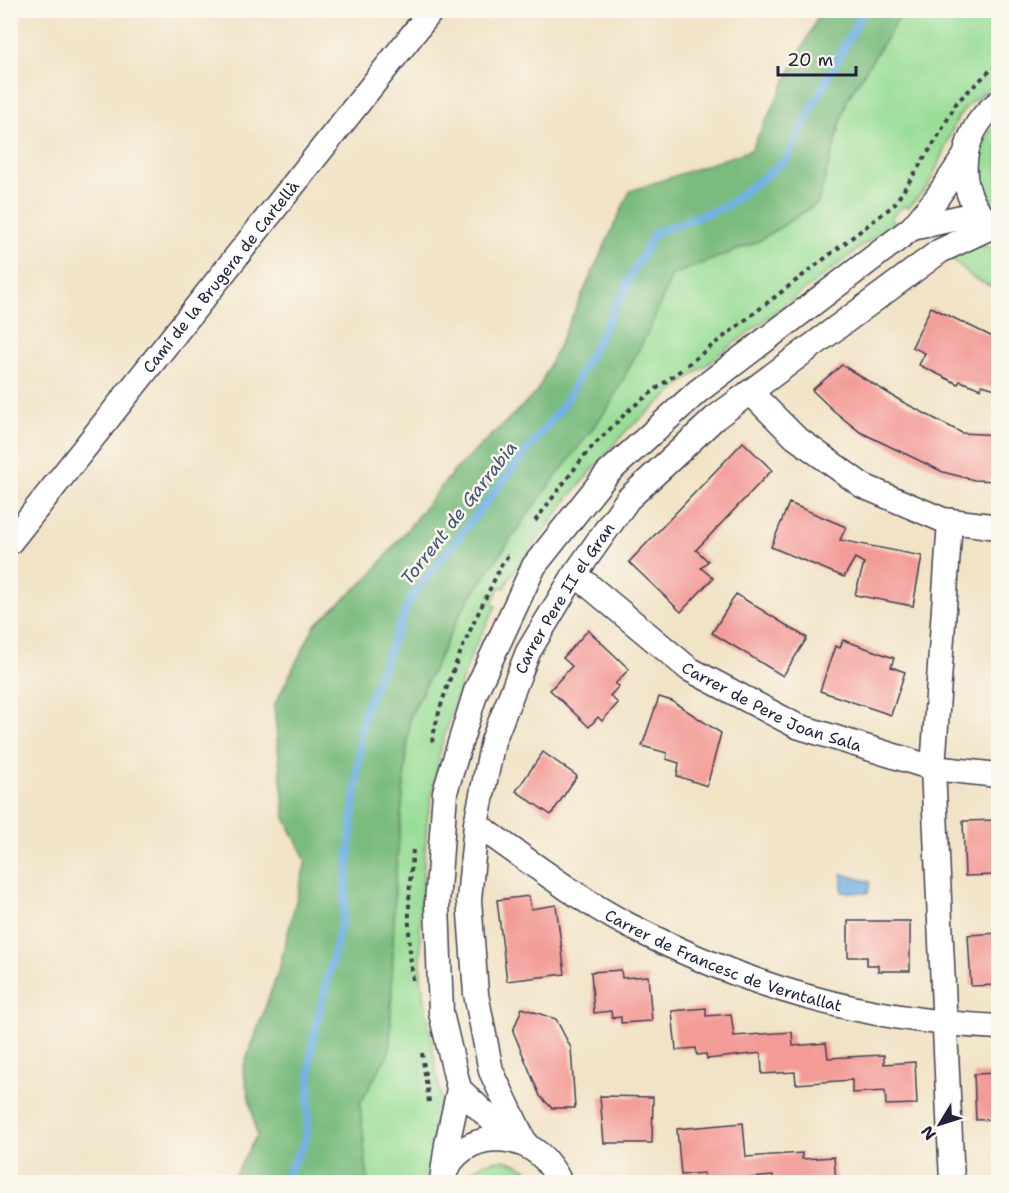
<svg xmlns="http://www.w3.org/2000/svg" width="1009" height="1193" font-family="'Shantell Sans',sans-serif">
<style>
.green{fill:#98dd96;stroke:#5d8068;stroke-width:1.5}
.forest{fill:#7abc7f;stroke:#4e6f5d;stroke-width:1.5}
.water{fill:#72b2e6;stroke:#4a6a90;stroke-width:1.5}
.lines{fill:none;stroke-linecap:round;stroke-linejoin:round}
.stream{stroke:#72b2e6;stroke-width:8}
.building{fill:#f39b97}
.street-casing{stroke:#413f50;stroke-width:27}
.path{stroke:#413f50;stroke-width:4;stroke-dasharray:4.5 4.5;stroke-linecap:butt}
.street{stroke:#fff;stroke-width:24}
.labels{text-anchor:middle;stroke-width:5;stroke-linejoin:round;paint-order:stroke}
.street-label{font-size:16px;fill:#22223b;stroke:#fbf7ec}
.water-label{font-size:18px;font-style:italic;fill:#3e5477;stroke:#fbf7ec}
</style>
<rect width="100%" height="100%" fill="#fbf7ec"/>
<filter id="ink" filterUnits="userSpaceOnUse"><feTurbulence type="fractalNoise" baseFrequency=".0167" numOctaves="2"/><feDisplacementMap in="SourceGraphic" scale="12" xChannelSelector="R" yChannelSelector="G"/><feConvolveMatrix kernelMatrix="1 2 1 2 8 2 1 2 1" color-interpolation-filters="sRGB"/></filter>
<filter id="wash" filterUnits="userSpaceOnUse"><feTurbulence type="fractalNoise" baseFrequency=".008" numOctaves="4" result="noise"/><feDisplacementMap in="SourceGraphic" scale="24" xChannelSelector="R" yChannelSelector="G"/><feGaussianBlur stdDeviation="1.35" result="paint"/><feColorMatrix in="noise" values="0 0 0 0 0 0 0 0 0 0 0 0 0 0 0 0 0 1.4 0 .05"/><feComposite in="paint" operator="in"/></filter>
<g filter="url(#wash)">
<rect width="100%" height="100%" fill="#f1e3c6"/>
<g class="green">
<polygon points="907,11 998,11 998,82 971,102 958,117 929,185 908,208 904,206 891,217 894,222 690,377 626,431 570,496 510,577 505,588 500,587 492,603 496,606 473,650 456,698 441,747 427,821 420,918 421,976 442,1106 438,1146 426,1182 368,1182 360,1104 390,1050 395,882 410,717 463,608 530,511 650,328 672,275 757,242 818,203 847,100 900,16"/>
<path d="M998,124V209C977,187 972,145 998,124Z"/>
<polygon points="975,244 982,245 998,252 998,290 972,277 948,255"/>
<path d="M501,1160C517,1162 529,1169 537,1182H464C472,1168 485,1161 501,1160Z"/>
</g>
<polygon class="forest" points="821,11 907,11 900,16 847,100 818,203 757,242 672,275 650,328 608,408 530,511 463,608 410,717 395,882 390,1050 360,1104 368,1182 231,1182 257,1135 243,1069 279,969 306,861 285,818 274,706 315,625 370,576 454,471 537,392 630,191 751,150"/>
<polygon class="water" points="842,874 870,882 868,893 842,892"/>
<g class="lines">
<polyline class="stream" points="283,1182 306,1140 312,1043 343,916 363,715 410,599 565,403 654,233 726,206 786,160 827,79 864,10"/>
</g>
<g id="blocks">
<g class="building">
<polygon points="931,307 999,340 999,390 982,385 981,389 960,381 958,384 919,365 925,353 912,347"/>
<polygon points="842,365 901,401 962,433 999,435 997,481 974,480 943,472 860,432 835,412 812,390"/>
<polygon points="743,442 772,470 696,550 708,561 701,568 713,578 681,612 629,562"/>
<polygon points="789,503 846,527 840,540 922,556 913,606 855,595 864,563 855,558 844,577 771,547"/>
<polygon points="736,594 807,638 783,676 712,633"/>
<polygon points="588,630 629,669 615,684 619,686 610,696 618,703 602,721 598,717 589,727 550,690 572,666 563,658"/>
<polygon points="843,640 894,658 891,667 905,672 891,715 820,691 835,646 840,648"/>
<polygon points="659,697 672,701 721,733 707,786 677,776 679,763 666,759 667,753 642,746"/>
<polygon points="543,752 577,776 551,815 516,791"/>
<polygon points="999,820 999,875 965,876 963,821"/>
<polygon points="529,896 531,909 556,905 565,974 507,981 497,900"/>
<polygon points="848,921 910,921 910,971 878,971 878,965 867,965 867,957 848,957"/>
<polygon points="999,933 999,985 971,986 968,935"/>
<polygon points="621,970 622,978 648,976 652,1021 621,1023 621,1017 612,1018 611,1011 594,1013 591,972"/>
<polygon points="522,1008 556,1019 571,1048 575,1108 552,1108 540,1096 513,1031"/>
<polygon points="706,1008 706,1016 731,1014 734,1036 792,1032 793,1046 826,1043 828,1058 884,1055 884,1064 915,1062 917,1104 886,1105 885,1091 852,1093 852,1080 796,1084 795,1072 762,1074 761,1053 707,1059 706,1054 697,1055 696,1048 676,1050 672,1011"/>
<polygon points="999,1073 999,1119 976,1120 974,1074"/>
<polygon points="600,1096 653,1097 652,1143 604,1143"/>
<polygon points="743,1123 746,1157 802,1153 802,1159 834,1157 836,1182 773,1182 773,1176 704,1182 704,1173 681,1175 677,1129"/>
</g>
</g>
</g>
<g filter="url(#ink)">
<use href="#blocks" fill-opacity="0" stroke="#413f50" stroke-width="1.5"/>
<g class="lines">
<defs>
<g id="street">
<path d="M998,103C955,134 952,200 998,230"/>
<polyline points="912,228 980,213"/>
<polyline points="750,392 795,437 863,486 943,520 998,527"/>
<polyline points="950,521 933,768 952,1182"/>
<path id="s1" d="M10,542L432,10"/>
<path id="s2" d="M575,574L689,669L797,726L933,768L998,775"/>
<path id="s3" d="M476,824C526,859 575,897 628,925C750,988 862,1020 998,1027"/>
<polyline points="459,1089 514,1141"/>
<path id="s4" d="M526,1145L491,1071L476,994L469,900L476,824L493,741L528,652L575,574L628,499L715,418L940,251L993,226"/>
<path d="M444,1175C460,1130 524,1128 550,1166C554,1172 558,1176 559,1182"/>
<polyline points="442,1180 447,1144 459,1089 441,1013 437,904 445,792 476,691 534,566 608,473 697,392 912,228 936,199 965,156"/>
</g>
</defs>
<use href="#street" class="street-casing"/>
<g class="path">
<polyline points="687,365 894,205 936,140 957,102 998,63"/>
<polyline points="535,521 588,451 630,409 681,370"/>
<path d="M432,742C444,679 475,620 503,562L510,553"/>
<path d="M413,980C407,936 408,894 413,850"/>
<polyline points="422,1053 429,1102"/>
</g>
<use href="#street" class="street"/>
</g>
</g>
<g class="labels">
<g class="street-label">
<text dy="6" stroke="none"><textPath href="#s1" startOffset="339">Camí de la Brugera de Cartellà</textPath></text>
<text dy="6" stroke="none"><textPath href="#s4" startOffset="576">Carrer Pere II el Gran</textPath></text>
<text dy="6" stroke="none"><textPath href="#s2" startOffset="240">Carrer de Pere Joan Sala</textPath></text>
<text dy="6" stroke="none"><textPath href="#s3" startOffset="285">Carrer de Francesc de Verntallat</textPath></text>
</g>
<g class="water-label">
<text transform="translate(459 513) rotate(-52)" y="6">Torrent de Garrabia</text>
</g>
</g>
<rect width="1009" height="1193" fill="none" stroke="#fbf7ec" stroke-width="36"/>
<g transform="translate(940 1124) rotate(232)" stroke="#fbf7ec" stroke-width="4.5" paint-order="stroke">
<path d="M0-4.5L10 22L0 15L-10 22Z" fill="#22223b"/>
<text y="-9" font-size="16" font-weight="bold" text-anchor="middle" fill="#22223b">N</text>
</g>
<path d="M778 66v9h78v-9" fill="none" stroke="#22223b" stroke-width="3"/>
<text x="787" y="66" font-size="18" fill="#22223b" stroke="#fbf7ec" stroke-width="4.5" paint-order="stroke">20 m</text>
</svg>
